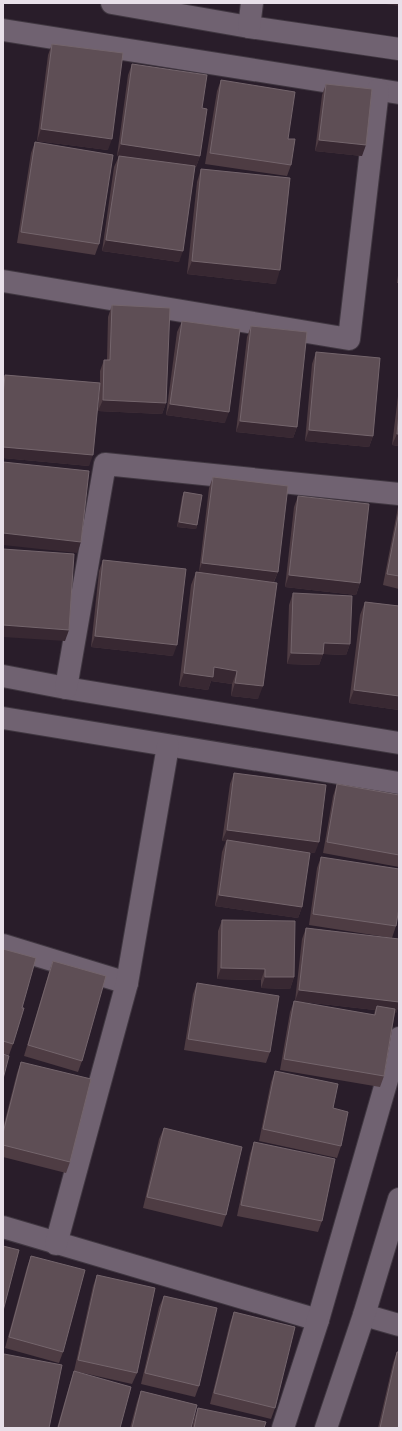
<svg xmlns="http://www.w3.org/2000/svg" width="402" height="1431" font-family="'Source Sans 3',sans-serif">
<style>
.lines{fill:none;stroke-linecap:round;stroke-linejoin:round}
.minor-casing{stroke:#403741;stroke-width:24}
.minor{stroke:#706271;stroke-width:22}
.wall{fill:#4e3c43}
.shaded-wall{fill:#382832}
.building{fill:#5e4e55;stroke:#74656c}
</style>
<rect width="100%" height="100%" fill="#291d2a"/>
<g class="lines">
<defs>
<g id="minor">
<polyline points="112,3 249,27 399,49"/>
<polyline points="249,27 252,3"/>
<polyline points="3,30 399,93"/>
<polyline points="3,281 349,339 378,90"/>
<polyline points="3,676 66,688 399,743"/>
<polyline points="66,688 105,464 399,494"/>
<polyline points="3,718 399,783"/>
<polyline points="3,945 127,983"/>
<polyline points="3,1227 318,1320"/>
<polyline points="56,1244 127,983 168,746"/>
<polyline points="364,1315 399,1325"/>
<polyline points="283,1428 318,1320 399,1038"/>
<polyline points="326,1428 364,1315 399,1199"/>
</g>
</defs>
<use href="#minor" class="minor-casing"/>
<use href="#minor" class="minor"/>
</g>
<g class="wall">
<polygon points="52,44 108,150 37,141 48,55"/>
<polygon points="132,64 202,108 200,156 196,167 195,167 179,262 102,251 114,167 119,156 145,160 117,156 128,75"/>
<polygon points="221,80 288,139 291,165 287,176 205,164 217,91"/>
<polygon points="326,84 362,156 315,151 322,95"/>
<polygon points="35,142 99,244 95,255 17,243 31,153"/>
<polygon points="201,169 276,284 187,274 197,182"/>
<polygon points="399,268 399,283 397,283"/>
<polygon points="112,305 166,403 162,414 98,411 100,384 89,466 3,458 3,380 5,375 100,383 100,371 104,360 107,360 108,317"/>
<polygon points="182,321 225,423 166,415 177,332"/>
<polygon points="251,326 297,427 293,438 236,432 247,337"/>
<polygon points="316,352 373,436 369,447 305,441 312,364"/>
<polygon points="399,388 399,446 392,445"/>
<polygon points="213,477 278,572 274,582 258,699 231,696 232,684 211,681 208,690 179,686 191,585 196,572 199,572 209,488"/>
<polygon points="184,492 197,525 196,529 177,527 182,497"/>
<polygon points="298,496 360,583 356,595 285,587 294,507"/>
<polygon points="399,502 399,589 383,585"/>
<polygon points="103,560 173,656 91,647 99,571"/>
<polygon points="293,593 350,644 346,655 323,654 319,665 287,664 289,605"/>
<polygon points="365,602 399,606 399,710 349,703 360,615"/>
<polygon points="234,773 315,853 281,848 302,907 298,918 215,906 222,852 226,841 222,841 230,784"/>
<polygon points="337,784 399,795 399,867 323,853 333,796"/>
<polygon points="321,857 396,926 392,938 309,925 317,868"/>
<polygon points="222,920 294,977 290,989 261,988 261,980 217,979 218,931"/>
<polygon points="306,928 399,939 399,1005 396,1013 395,1013 384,1076 380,1087 280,1070 290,1012 294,1001 374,1015 375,1010 295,1001 302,939"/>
<polygon points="3,949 13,1044 9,1055 3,1054"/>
<polygon points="53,961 82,1061 78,1072 24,1056 49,972"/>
<polygon points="197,983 270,1052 266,1063 184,1050 193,994"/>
<polygon points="21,1062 70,1162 66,1173 3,1157 3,1128 17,1073"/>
<polygon points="275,1071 333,1108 341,1146 337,1158 259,1141 271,1082"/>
<polygon points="164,1128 226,1215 222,1227 143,1208 159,1139"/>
<polygon points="254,1142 322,1221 318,1232 237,1216 250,1154"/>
<polygon points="31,1256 63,1352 59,1363 5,1348 27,1267"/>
<polygon points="97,1275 137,1373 132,1384 74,1371 93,1286"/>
<polygon points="164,1296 199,1386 195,1397 141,1384 159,1307"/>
<polygon points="234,1312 275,1408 271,1419 210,1404 230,1323"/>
<polygon points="397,1352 399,1428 378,1428 393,1363"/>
<polygon points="74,1371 120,1428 57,1428 70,1383"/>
<polygon points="141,1391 191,1428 130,1428 137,1402"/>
<polygon points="198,1408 264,1428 192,1428 194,1419"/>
</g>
<g class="shaded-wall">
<polygon points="386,3 399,3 399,6 385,4"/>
<polygon points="41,129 112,139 108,150 37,141"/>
<polygon points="319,140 366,145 362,156 315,151"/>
<polygon points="121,144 200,156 196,167 117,156"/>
<polygon points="106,240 183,251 179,262 102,251"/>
<polygon points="192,261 280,270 276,284 187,274"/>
<polygon points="103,400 166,403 162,414 98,411"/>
<polygon points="170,404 229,412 225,423 166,415"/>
<polygon points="240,421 297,427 293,438 236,432"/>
<polygon points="309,430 373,436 369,447 305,441"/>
<polygon points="397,434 399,434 399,446 392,445"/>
<polygon points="3,447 93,455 89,466 3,458"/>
<polygon points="179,522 197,525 196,529 177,527"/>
<polygon points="3,533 81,542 77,553 3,545"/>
<polygon points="202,563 278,572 273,583 198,574"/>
<polygon points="289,575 360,583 356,595 285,587"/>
<polygon points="3,625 69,630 65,641 3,637"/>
<polygon points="95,636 177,645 173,656 91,647"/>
<polygon points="324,643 350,644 346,655 323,654 319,665 287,664 291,653"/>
<polygon points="214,667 237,671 232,684 211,681 208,690 179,686 184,673"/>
<polygon points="235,683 263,686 258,699 231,696"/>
<polygon points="354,690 399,696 399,710 349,703"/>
<polygon points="227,830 319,842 315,853 222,841"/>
<polygon points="219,895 302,907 298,918 215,906"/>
<polygon points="221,968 265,969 261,980 217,979"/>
<polygon points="265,977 294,977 290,989 261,988"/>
<polygon points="299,990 399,1002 399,1005 396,1013 376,1011 377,1006 375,1010 295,1001"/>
</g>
<g class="building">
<polygon points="52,44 123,53 112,139 41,129"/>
<polygon points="132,64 207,75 202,108 207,109 200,156 121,144"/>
<polygon points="221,80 295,92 288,139 295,139 291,165 210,153"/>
<polygon points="326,84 372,89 366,145 319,140"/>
<polygon points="35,142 113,155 99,244 21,232"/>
<polygon points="119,156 195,166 183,251 106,240"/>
<polygon points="201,169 290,178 280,270 192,261"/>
<polygon points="112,305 170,308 166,403 103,400 104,360 110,360"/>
<polygon points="182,321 240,329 229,412 170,404"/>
<polygon points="251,326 307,332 297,427 240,421"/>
<polygon points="316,352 380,358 373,436 309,430"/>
<polygon points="5,375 100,383 93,455 3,447 3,395"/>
<polygon points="399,413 399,434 397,434"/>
<polygon points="3,462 89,471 81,542 3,533"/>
<polygon points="213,477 288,486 278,572 202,563"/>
<polygon points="184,492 202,495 197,525 179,522"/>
<polygon points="298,496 369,504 360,583 289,575"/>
<polygon points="399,511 399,576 387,574"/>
<polygon points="3,549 74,554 69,630 3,625"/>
<polygon points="103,560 186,569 177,645 95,636"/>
<polygon points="196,572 277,583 263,686 235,683 237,671 214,667 213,677 184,673"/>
<polygon points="293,593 352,596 350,644 324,643 323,654 291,653"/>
<polygon points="365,602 399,606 399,696 354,690"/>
<polygon points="234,773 326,785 319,842 227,830"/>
<polygon points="337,784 399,795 399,855 327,842"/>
<polygon points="227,840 310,853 302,907 219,895"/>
<polygon points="321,857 399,869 399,908 396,926 313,914"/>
<polygon points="222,920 295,921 294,977 265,977 265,969 221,968"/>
<polygon points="306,928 399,939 399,1002 299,990"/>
<polygon points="3,949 36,958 22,1008 24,1008 13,1044 3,1041"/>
<polygon points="53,961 106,976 82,1061 28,1045"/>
<polygon points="197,983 279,996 270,1052 188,1039"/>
<polygon points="294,1001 375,1015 377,1006 395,1009 384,1076 284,1059"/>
<polygon points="3,1054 9,1056 3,1079"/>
<polygon points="21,1062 91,1079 70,1162 3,1145 3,1133"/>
<polygon points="275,1071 338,1084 333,1108 348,1112 341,1146 263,1129"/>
<polygon points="164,1128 242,1147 226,1215 147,1197"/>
<polygon points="254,1142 335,1159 322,1221 241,1205"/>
<polygon points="3,1246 19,1250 3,1311"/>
<polygon points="31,1256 85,1270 63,1352 9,1337"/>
<polygon points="97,1275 155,1288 137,1373 78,1360"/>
<polygon points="164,1296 217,1308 199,1386 145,1373"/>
<polygon points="234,1312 295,1327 275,1408 214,1393"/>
<polygon points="397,1352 399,1352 399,1428 380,1428"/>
<polygon points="4,1354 62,1365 49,1428 3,1428 3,1359"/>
<polygon points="74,1371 131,1387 120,1428 58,1428"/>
<polygon points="141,1391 197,1405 191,1428 132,1428"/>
<polygon points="198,1408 266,1422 264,1428 194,1428"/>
</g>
<rect width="402" height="1431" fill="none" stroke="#e8e0e9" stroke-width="8"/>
</svg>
